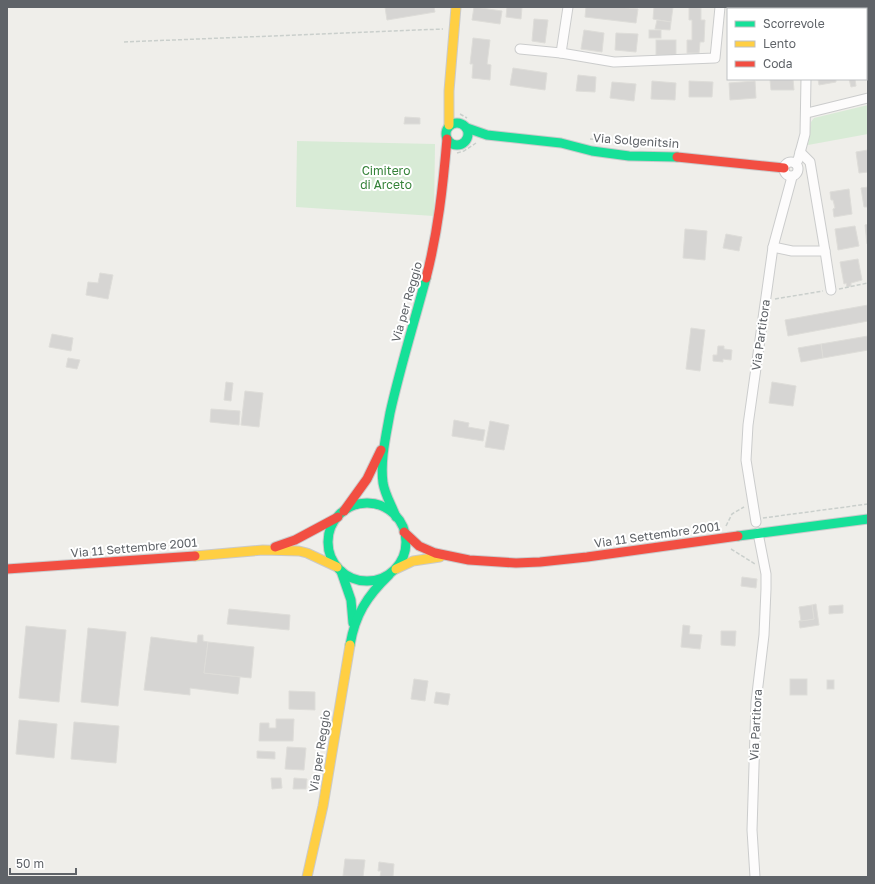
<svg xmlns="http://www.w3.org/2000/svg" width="875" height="884" font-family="'Golos Text',sans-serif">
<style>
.green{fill:#d8ebd6}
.building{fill:#d6d5d3;stroke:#deddd9}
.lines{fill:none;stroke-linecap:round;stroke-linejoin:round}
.street-casing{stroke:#cbcccc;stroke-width:11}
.fast-casing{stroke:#cacacb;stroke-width:11}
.slow-casing{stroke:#cacacb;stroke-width:11}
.jam-casing{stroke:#cacacb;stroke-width:11}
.path{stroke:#cacfcc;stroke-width:1.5;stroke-dasharray:4 2;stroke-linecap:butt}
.street{stroke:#fdfcfc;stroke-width:9}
.fast{stroke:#16e098;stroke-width:9}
.slow{stroke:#ffcf43;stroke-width:9}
.jam{stroke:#f24e42;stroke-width:9}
.labels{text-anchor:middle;stroke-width:4;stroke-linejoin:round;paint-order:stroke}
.street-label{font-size:12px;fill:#5f6368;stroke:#fff}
.park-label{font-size:12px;fill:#348238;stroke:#fff}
</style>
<rect width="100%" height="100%" fill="#efeeea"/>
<g class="green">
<polygon points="868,105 868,134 808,145 811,122 814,118"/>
<polygon points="297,141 435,144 434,216 296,207"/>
</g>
<g class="building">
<polygon points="385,7 434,7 435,12 387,20"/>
<polygon points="474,7 502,11 500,24 472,20"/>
<polygon points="507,7 522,7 521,19 506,17"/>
<polygon points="586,7 619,7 638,9 636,23 585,17"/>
<polygon points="654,7 673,7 671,22 653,19"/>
<polygon points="689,7 701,8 701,20 705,20 704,42 700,42 699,53 687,53 687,40 692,40 692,20 689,20"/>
<polygon points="832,7 841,7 842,9 822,9"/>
<polygon points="857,7 868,7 868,22 866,22 866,9 858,9"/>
<polygon points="534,19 548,20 545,43 532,41"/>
<polygon points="657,20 671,22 670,30 655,29"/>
<polygon points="584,30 604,33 602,52 581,49"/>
<rect x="649" y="30" width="12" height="8"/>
<polygon points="616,33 638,34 636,52 615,50"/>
<polygon points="473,38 490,40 487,64 491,65 490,80 472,78 473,64 470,64"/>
<rect x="656" y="40" width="20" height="15"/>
<polygon points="868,47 868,73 866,73 866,48"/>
<polygon points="513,68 547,73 545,90 510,85"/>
<polygon points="578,75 596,77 595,92 576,91"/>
<polygon points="781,79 793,79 794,90 771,90 770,80"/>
<polygon points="818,79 836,79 836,82 819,85"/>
<polygon points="849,79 855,79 856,86 851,87"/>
<polygon points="652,81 676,83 675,100 651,99"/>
<polygon points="689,81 713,82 712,97 689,97"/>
<polygon points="755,81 756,98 730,100 729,83"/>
<polygon points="612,82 636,84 634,101 610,98"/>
<polygon points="405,117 420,118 420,124 404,124"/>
<polygon points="868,150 868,172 859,173 856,152"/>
<polygon points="868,187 868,207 864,207 861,188"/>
<polygon points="849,189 852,214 834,217 833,209 835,208 833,200 831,200 830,192"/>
<polygon points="868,224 868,244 867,244 865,225"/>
<polygon points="855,226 859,246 838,250 835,229"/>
<polygon points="685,229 707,231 705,260 683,258"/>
<polygon points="726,234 742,237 739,251 723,248"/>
<polygon points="858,259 862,280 851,283 851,286 847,287 846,283 844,284 840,262"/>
<polygon points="100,273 113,275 108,299 86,295 88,282 98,283"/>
<polygon points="868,305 868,321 788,336 785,320"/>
<polygon points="691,328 705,330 700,371 686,369"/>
<polygon points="52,334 73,338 71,351 49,347"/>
<polygon points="868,336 868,350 823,358 821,344"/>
<polygon points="821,344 823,358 801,362 798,348"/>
<polygon points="718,346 724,346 724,349 732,350 731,360 723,359 723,362 713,361 713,355 717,355"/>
<polygon points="68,358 80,360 77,369 66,367"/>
<polygon points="226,382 233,383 231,401 224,400"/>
<polygon points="772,382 796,386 793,406 769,403"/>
<polygon points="245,391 263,393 259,427 241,425"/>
<polygon points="211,409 240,411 239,425 210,422"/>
<polygon points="454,420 469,423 468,427 485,430 483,441 452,436"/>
<polygon points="490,421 509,425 504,450 485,447"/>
<polygon points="742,577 757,579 756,588 741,586"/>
<polygon points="816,604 819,625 800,628 799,621 814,619 812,605"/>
<polygon points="812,605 814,619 801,621 799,607"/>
<polygon points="843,605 843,613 829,614 829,606"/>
<polygon points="229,609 290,615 289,630 227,624"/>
<polygon points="683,625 690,626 689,634 702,635 700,649 681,647"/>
<polygon points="26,626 66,630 59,702 19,698"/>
<polygon points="88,628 126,632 118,706 81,702"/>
<polygon points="721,631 736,631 735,646 721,645"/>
<polygon points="198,635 203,635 203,641 208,642 204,673 240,677 238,694 190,688 190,695 144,690 151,637 197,643"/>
<polygon points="208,642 254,647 251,678 204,673"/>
<polygon points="414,679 428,681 425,701 411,699"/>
<rect x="790" y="679" width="17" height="16"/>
<rect x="827" y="680" width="7" height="9"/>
<polygon points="289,691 315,692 315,710 289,709"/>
<polygon points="436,692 450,694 448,705 434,703"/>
<polygon points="276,719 294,719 293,741 259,741 260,723 269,723 269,728 276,728"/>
<polygon points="19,720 57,724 54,758 16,754"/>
<polygon points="74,722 119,726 116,763 71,759"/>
<polygon points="287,747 306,748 304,770 285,769"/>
<polygon points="257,751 275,752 275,759 257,758"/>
<polygon points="271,778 281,778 282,788 272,789"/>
<polygon points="294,778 307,779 306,789 293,789"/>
<polygon points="345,859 365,860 363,877 343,876"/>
<polygon points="379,862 394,864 393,877 380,877 381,871 378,871"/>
</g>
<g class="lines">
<defs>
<g id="street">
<polyline points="568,7 561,53 614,62 715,58 720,7"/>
<polyline points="756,7 766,9"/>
<polyline points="806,9 807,7"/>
<polyline points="520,49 561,53"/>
<polyline points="807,113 868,98"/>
<polyline points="800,152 810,162 825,251"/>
<circle cx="791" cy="169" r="7"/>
<polyline points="795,163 798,160 805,134 806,79"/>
<polyline points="773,247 792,251 825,251 831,290"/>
<polyline points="756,522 746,460 748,425 773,247 792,177"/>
<polyline points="755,877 752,830 756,702 764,635 766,589 766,574 758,533"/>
</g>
<g id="fast">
<circle cx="457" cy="134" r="11"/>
<polyline points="467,128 487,135 561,143 592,151 629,156 677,157"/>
<circle cx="367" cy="542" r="39"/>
<path d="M396,517C392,506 385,495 383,483C380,460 386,436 390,413C400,368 414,323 426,278"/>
<polyline points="738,536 868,519"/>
<polyline points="341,571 351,600 353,623"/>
<path d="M350,645C355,615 367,596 389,575"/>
</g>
<g id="slow">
<polyline points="449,125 449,91 456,7"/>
<polyline points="195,556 263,550 299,551 307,553 337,567"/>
<polyline points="396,569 413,561 440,557"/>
<polyline points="307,877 323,806 350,645"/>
</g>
<g id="jam">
<polyline points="677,157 784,168"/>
<path d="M426,278C438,232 443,186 447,139"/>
<polyline points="344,511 367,479 381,450"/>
<polyline points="404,532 419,546 435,553 469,560 516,563 540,562 587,557 738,536"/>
<polyline points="275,547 295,540 338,517"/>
<polyline points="7,569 195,556"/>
</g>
</defs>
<use href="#street" class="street-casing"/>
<use href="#fast" class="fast-casing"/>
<use href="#slow" class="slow-casing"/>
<use href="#jam" class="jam-casing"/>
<g class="path">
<polyline points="124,42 443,29"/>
<polyline points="460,114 467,118"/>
<polyline points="590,139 646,144"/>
<polyline points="457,153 464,151 476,143"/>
<polyline points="839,289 868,283"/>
<polyline points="775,299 823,291"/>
<polyline points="763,518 868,504"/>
<polyline points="726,526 732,514 744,507"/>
<polyline points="731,549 755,564"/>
</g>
<use href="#street" class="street"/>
<use href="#fast" class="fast"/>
<use href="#slow" class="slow"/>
<use href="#jam" class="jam"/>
</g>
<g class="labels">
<g class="street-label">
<text transform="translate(636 141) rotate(4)" y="4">Via Solgenitsin</text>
<text transform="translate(407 302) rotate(-74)" y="4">Via per Reggio</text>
<text transform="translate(761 335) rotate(-82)" y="4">Via Partitora</text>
<text transform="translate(657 535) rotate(-8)" y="4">Via 11 Settembre 2001</text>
<text transform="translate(134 548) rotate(-5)" y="4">Via 11 Settembre 2001</text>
<text transform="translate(756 725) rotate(-87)" y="4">Via Partitora</text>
<text transform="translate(320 751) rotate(-81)" y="4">Via per Reggio</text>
</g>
<g class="park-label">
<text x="386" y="175">Cimitero<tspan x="386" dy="14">di Arceto</tspan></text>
</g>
</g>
<rect width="875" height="884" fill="none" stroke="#5f6368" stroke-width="16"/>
<rect x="727" y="8" width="140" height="72" fill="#ffffff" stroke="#bfc1c3"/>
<rect x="735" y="21" width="20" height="6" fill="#16e098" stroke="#bfc1c3"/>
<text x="763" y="28" font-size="12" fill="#5f6368">Scorrevole</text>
<rect x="735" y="41" width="20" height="6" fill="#ffcf43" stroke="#bfc1c3"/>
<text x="763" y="48" font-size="12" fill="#5f6368">Lento</text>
<rect x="735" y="61" width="20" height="6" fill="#f24e42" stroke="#bfc1c3"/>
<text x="763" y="68" font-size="12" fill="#5f6368">Coda</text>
<path d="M10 868v6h66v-6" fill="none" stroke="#5f6368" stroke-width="2"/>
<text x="16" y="868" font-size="12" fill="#5f6368" stroke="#ffffff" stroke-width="3" paint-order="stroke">50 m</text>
</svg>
